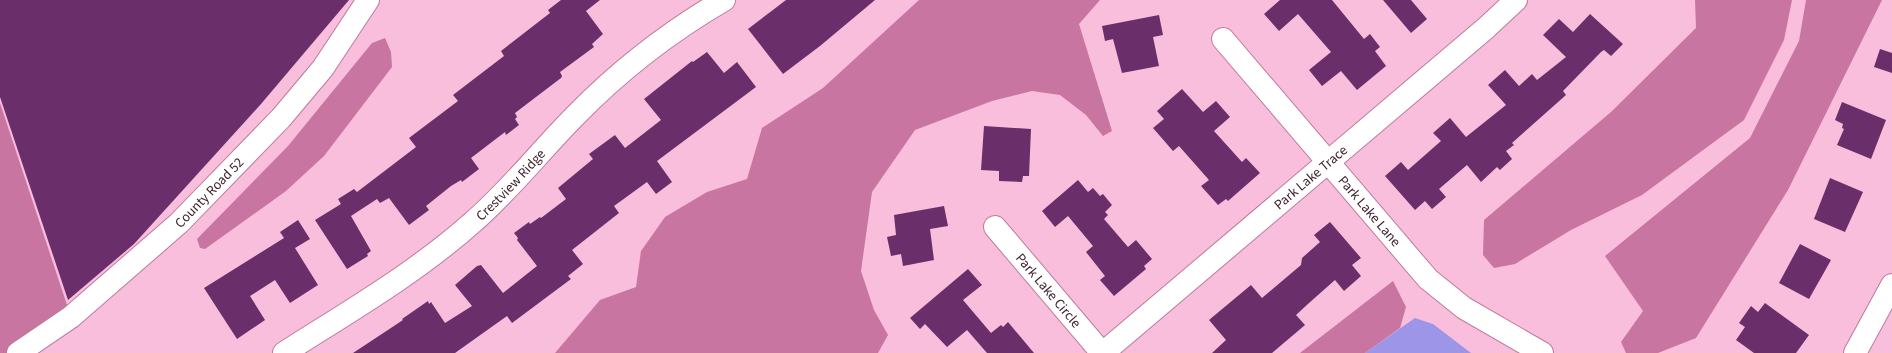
<svg xmlns="http://www.w3.org/2000/svg" width="1892" height="353" font-family="'Source Sans 3',sans-serif">
<style>
.forest{fill:#c975a2}
.water{fill:#9d95e7}
.building{fill:#6a2e6a}
.lines{fill:none;stroke-linecap:round;stroke-linejoin:round}
.minor-casing{stroke:#be7a9d;stroke-width:24}
.secondary-casing{stroke:#be7a9d;stroke-width:24}
.minor{stroke:#fff;stroke-width:22}
.secondary{stroke:#fff;stroke-width:22}
.labels{text-anchor:middle;stroke-width:4;stroke-linejoin:round;paint-order:stroke}
.street-label{font-size:14px;fill:#3d2230;stroke:#f8bedb}
</style>
<rect width="100%" height="100%" fill="#f8bedb"/>
<g class="forest">
<polygon points="919,0 1100,0 1079,24 1112,131 1103,136 1086,115 1060,95 1032,91 992,101 915,130 872,192 861,271 874,310 888,335 878,353 555,353 600,300 636,287 641,251 665,217 707,192 747,179 762,128 823,88"/>
<polygon points="1695,0 1792,0 1784,40 1744,120 1642,195 1571,230 1515,264 1494,268 1483,255 1484,220 1611,112 1696,28"/>
<polygon points="1806,0 1882,0 1788,190 1696,338 1658,353 1626,353 1621,342 1643,311 1605,256 1750,138 1799,41"/>
<polygon points="385,38 391,52 392,67 324,156 286,191 205,249 200,248 197,239 288,146 372,43"/>
<polygon points="0,103 71,317 14,353 0,353"/>
<polygon points="1393,281 1406,307 1400,328 1365,353 1300,353"/>
</g>
<polygon class="water" points="1415,318 1433,324 1471,353 1365,353"/>
<g class="building">
<polygon points="0,0 349,0 261,104 134,244 68,300 0,97"/>
<polygon points="561,0 600,0 586,11 603,34 592,44 594,47 560,72 562,76 561,78 515,113 517,117 515,119 519,125 506,135 505,132 471,158 479,169 462,182 461,180 451,186 426,206 429,210 409,225 389,198 380,203 377,199 351,216 371,251 367,254 368,256 347,269 315,220 341,204 338,199 354,189 357,192 416,147 409,138 458,101 453,95 504,56 501,51 550,13 548,10"/>
<polygon points="786,0 875,0 820,46 783,74 748,29"/>
<polygon points="1280,0 1332,0 1364,39 1370,34 1380,47 1375,51 1386,66 1357,90 1341,71 1322,86 1309,70 1331,52 1298,14 1279,31 1264,14"/>
<polygon points="1383,0 1411,0 1427,19 1411,33"/>
<polygon points="1590,14 1623,44 1611,56 1604,50 1601,52 1563,91 1566,95 1512,143 1514,145 1506,151 1512,159 1500,170 1497,167 1481,182 1467,165 1439,189 1446,197 1432,209 1425,201 1415,210 1385,176 1401,162 1408,170 1441,141 1433,133 1450,118 1466,137 1506,105 1488,85 1505,70 1519,86 1532,74 1537,80 1566,57 1543,35 1559,19 1573,32"/>
<polygon points="1159,15 1163,35 1153,37 1159,66 1122,73 1113,39 1105,41 1102,26"/>
<polygon points="1880,49 1892,53 1892,73 1874,67"/>
<polygon points="707,52 724,73 737,62 756,87 657,161 672,182 656,194 647,182 614,206 619,213 572,250 583,264 568,276 571,279 512,323 507,316 455,353 353,353 403,320 402,319 428,301 429,304 431,302 445,323 472,306 455,285 477,266 481,265 503,293 537,266 517,240 518,238 514,233 529,222 530,224 540,217 541,218 566,199 558,188 593,159 589,154 615,135 625,148 661,120 644,99 692,61 693,62"/>
<polygon points="1182,89 1203,112 1216,101 1230,117 1214,131 1242,162 1246,158 1260,173 1228,201 1226,199 1218,205 1201,186 1209,180 1179,146 1173,151 1153,128 1164,119 1157,111"/>
<polygon points="1842,102 1886,120 1871,159 1837,145 1844,129 1842,128 1843,124 1835,120"/>
<polygon points="984,126 1031,129 1029,176 1023,176 1022,182 999,181 999,171 981,170"/>
<polygon points="1830,178 1863,192 1845,232 1814,219"/>
<polygon points="1078,180 1088,192 1093,188 1100,196 1103,194 1112,205 1105,212 1108,215 1104,219 1128,247 1136,240 1152,259 1144,266 1146,269 1114,296 1100,280 1105,276 1086,252 1093,246 1068,216 1055,227 1042,211"/>
<polygon points="944,206 948,226 930,229 934,260 903,266 901,254 891,256 887,237 896,235 894,215"/>
<polygon points="298,220 310,239 295,248 318,285 290,303 275,280 250,296 265,320 237,339 204,288 284,238 280,232"/>
<polygon points="1330,222 1361,258 1352,265 1361,276 1344,291 1335,280 1309,303 1296,315 1305,325 1272,353 1212,353 1226,340 1209,320 1251,285 1262,298 1301,265 1302,258 1320,242 1314,235"/>
<polygon points="1800,244 1831,260 1809,299 1779,283"/>
<polygon points="968,269 982,285 963,300 991,333 1001,325 1003,327 1008,322 1034,353 987,353 967,330 947,347 925,324 920,329 910,318"/>
<polygon points="1765,303 1809,335 1796,353 1754,353 1736,340 1745,327 1739,323 1751,306 1758,312"/>
</g>
<g class="lines">
<defs>
<g id="minor">
<path id="s1" d="M1223,39L1428,279L1464,308L1542,353"/>
<path id="s2" d="M995,227L1102,353"/>
<path id="s3" d="M284,353C348,312 416,273 473,222C511,189 541,150 576,115C620,70 669,32 724,0"/>
<path id="s4" d="M1103,353L1486,28L1516,0"/>
<polyline points="1855,353 1892,285"/>
</g>
<g id="secondary">
<path id="s5" d="M18,353L71,317L179,223L281,118L323,68L368,0"/>
</g>
</defs>
<use href="#minor" class="minor-casing"/>
<use href="#secondary" class="secondary-casing"/>
<use href="#minor" class="minor"/>
<use href="#secondary" class="secondary"/>
</g>
<g class="labels">
<g class="street-label">
<text dy="5" stroke="none"><textPath href="#s4" startOffset="272">Park Lake Trace</textPath></text>
<text dy="5" stroke="none"><textPath href="#s3" startOffset="283">Crestview Ridge</textPath></text>
<text dy="5" stroke="none"><textPath href="#s5" startOffset="250">County Road 52</textPath></text>
<text dy="5" stroke="none"><textPath href="#s1" startOffset="226">Park Lake Lane</textPath></text>
<text dy="5" stroke="none"><textPath href="#s2" startOffset="83">Park Lake Circle</textPath></text>
</g>
</g>
</svg>
